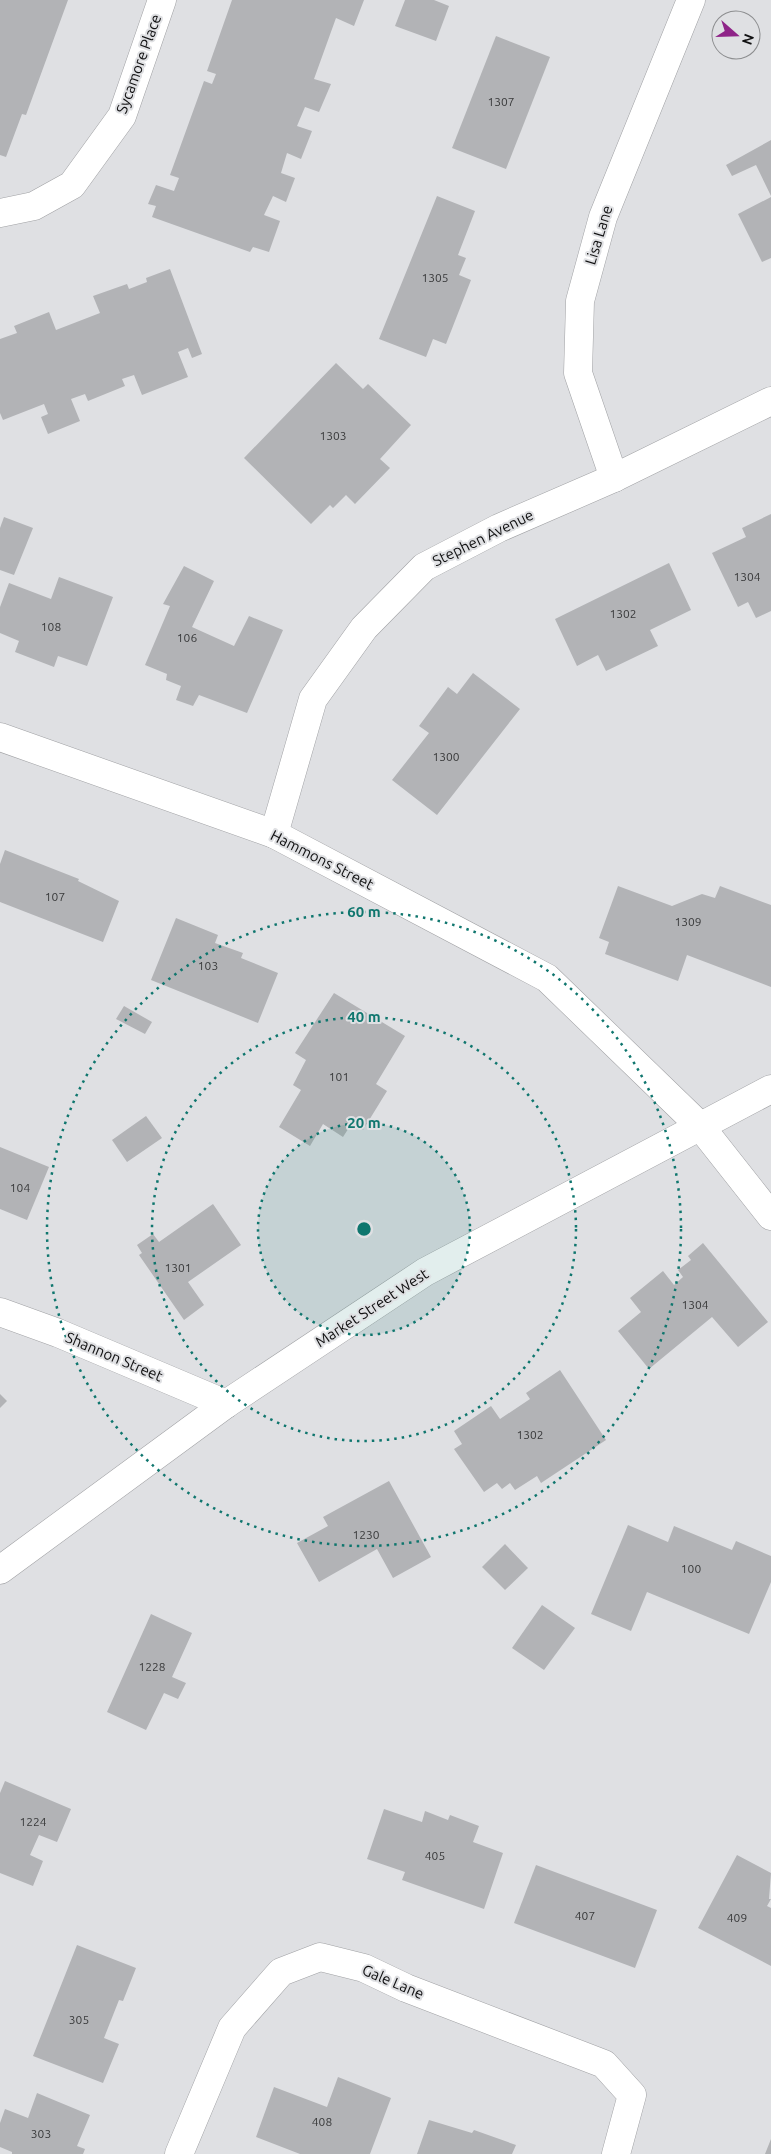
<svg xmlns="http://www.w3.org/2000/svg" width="771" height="2154" font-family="Ubuntu,sans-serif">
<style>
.building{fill:#b2b3b6}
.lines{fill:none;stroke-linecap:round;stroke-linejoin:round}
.minor-casing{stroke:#a0a1a4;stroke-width:29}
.major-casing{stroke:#a0a1a4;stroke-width:29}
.minor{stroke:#fff;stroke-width:28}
.major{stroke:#fff;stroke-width:28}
.ring{fill:none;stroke:#0f766e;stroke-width:2.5;stroke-dasharray:2.5 5}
.labels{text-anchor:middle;stroke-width:4;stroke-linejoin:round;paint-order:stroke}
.number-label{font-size:12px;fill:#38393a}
.street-label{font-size:15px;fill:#101011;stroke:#dfe0e3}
.centre{fill:#0f766e;stroke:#dfe0e3;stroke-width:2.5}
.ring-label{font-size:15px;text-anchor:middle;font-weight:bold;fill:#0f766e;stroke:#dfe0e3;stroke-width:4;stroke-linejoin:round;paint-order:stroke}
</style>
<rect width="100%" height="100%" fill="#dfe0e3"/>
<g class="building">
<polygon points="0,0 68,0 26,115 22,114 6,157 0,155"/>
<polygon points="232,0 364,0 354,26 336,18 314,79 331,84 319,112 305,107 297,126 312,131 301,159 287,153 281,173 295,178 286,202 273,196 264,215 280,221 269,252 253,247 250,252 152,217 156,206 148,204 156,185 174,191 179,178 170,175 204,81 212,84 216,74 207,71"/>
<polygon points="405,0 434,0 449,6 436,41 395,26"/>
<polygon points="496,36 550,57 506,169 452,148"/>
<polygon points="771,140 771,196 756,165 732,176 726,165"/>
<polygon points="437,196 475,211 458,255 466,258 459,275 471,280 446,344 433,339 426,357 379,339"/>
<polygon points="771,197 771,258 762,262 738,214"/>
<polygon points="170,269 202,354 192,358 188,348 178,352 188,377 142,395 134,375 122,379 125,386 88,401 85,394 71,399 80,421 48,434 41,417 48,414 44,404 3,420 0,413 0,339 17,333 14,326 49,312 56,330 100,313 93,296 127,284 129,289 147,282 146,278"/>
<polygon points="336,363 363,389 368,384 411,425 380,459 390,468 355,504 346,495 333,508 330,505 311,524 244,458"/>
<polygon points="771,514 771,611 756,618 748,602 738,607 712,553 746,537 742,528"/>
<polygon points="4,517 33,528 14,575 0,570 0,528"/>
<polygon points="669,563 691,610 650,630 658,646 606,671 598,655 577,666 555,619"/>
<polygon points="184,566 214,581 192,627 234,646 249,616 283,630 247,713 199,695 193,706 176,700 181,686 166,680 167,674 145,665 170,606 163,604"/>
<polygon points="59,577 113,597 87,666 58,656 54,667 15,652 19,641 0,633 0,607 9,583 51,599"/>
<polygon points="473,673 520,709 437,815 392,780 429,733 419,726 448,687 457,694"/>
<polygon points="5,850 79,879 78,881 119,901 103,942 0,902 0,864"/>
<polygon points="618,886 672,906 702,894 715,898 720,886 771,905 771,987 687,955 678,981 605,954 609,942 599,938"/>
<polygon points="176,918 218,935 215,943 243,953 241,958 278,973 258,1023 151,980"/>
<polygon points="334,993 405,1036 376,1084 387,1091 363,1130 352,1123 343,1137 323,1124 310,1146 279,1127 301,1090 293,1085 306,1060 295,1053"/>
<polygon points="124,1006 152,1022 145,1034 116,1019"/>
<polygon points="146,1116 162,1138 127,1162 112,1140"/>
<polygon points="0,1147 49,1167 27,1220 0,1209"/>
<polygon points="213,1204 241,1245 188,1282 204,1305 184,1320 139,1255 142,1253 137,1245 153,1234 159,1242"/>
<polygon points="703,1243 768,1322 738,1347 712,1317 649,1369 618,1331 641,1312 630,1298 663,1271 674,1285 683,1277 678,1270 691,1260 688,1256"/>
<polygon points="560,1370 606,1440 541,1483 537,1476 515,1490 510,1483 502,1489 497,1483 484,1492 454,1449 462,1444 454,1431 491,1406 500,1419 530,1399 526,1393"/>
<polygon points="0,1394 7,1401 0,1408"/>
<polygon points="389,1481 431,1557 393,1578 377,1549 319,1582 297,1543 328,1526 323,1517"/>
<polygon points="628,1525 668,1542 674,1526 732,1550 736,1541 771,1556 771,1582 749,1634 647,1592 631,1631 591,1614"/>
<polygon points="505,1544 528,1568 505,1590 482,1567"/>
<polygon points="542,1605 575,1628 544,1670 512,1648"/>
<polygon points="151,1614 192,1633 172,1677 186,1683 178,1699 164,1693 146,1730 107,1712"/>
<polygon points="5,1781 71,1809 57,1842 39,1835 30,1855 43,1861 33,1886 0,1873 0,1793"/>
<polygon points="384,1809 422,1822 425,1811 448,1820 450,1815 479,1826 473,1842 503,1853 484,1909 402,1880 405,1872 367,1859"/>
<polygon points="737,1855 771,1873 769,1899 771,1899 767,1906 771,1908 771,1966 698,1928"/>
<polygon points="536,1865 657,1910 635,1968 514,1923"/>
<polygon points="77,1945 136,1968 123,2001 119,2000 104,2038 119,2044 103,2083 33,2056"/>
<polygon points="338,2077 391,2098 370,2154 300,2154 256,2137 274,2087 327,2107"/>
<polygon points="37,2093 90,2115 77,2146 85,2149 83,2154 12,2154 12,2152 0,2147 0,2123 5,2109 28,2118"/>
<polygon points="429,2120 472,2133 474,2130 516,2145 512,2154 417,2154"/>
<polygon points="771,2139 771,2154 765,2154"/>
</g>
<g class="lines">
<defs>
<g id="minor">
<polyline points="0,213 34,206 72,185 122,116 162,0"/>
<polyline points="614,478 578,373 580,301 603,217 691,0"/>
<polyline points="0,737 274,834 547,978 700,1126 771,1216"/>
<polyline points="274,834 313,699 364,628 424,567 499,528 614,478 771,401"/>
<polyline points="0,1312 58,1333 226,1404"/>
<polyline points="179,2154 232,2028 281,1972 320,1957 364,1968 406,1988 604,2064 632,2095 616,2154"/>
</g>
<polyline id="major" points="0,1570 226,1404 425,1272 771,1089"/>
</defs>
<use href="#minor" class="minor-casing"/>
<use href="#major" class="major-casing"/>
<use href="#minor" class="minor"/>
<use href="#major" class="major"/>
</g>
<circle cx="364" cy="1229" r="106" fill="#0f766e" fill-opacity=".12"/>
<g class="ring">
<circle cx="364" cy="1229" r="106"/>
<circle cx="364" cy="1229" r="212"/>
<circle cx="364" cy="1229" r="317"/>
</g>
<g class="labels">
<g class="number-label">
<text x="501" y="106">1307</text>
<text x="435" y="282">1305</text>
<text x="333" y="440">1303</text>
<text x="747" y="581">1304</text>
<text x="623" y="618">1302</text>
<text x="51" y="631">108</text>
<text x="187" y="642">106</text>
<text x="446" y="761">1300</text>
<text x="55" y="901">107</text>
<text x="688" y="926">1309</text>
<text x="208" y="970">103</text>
<text x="339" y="1081">101</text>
<text x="20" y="1192">104</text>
<text x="178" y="1272">1301</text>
<text x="695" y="1309">1304</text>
<text x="530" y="1439">1302</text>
<text x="366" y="1539">1230</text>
<text x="691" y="1573">100</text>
<text x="152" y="1671">1228</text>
<text x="33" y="1826">1224</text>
<text x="435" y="1860">405</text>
<text x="585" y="1920">407</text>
<text x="737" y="1922">409</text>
<text x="79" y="2024">305</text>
<text x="322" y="2126">408</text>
<text x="41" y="2138">303</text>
</g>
<g class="street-label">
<text transform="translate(139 64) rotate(-70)" y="5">Sycamore Place</text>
<text transform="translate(599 235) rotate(-73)" y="5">Lisa Lane</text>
<text transform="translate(483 538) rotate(-26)" y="5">Stephen Avenue</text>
<text transform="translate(322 860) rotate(27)" y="5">Hammons Street</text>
<text transform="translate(372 1308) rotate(-33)" y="5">Market Street West</text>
<text transform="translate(114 1357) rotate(23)" y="5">Shannon Street</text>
<text transform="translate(393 1982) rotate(23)" y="5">Gale Lane</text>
</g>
</g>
<circle cx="364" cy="1229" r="8" class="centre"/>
<g class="ring-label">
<text x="364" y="917">60 m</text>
<text x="364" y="1022">40 m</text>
<text x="364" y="1128">20 m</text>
</g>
<g transform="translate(736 35) rotate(110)"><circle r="24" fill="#dfe0e3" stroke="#8c8d8f"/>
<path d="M0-4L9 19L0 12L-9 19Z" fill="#8f2488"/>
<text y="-8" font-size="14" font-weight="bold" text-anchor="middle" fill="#101011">N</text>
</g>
</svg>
